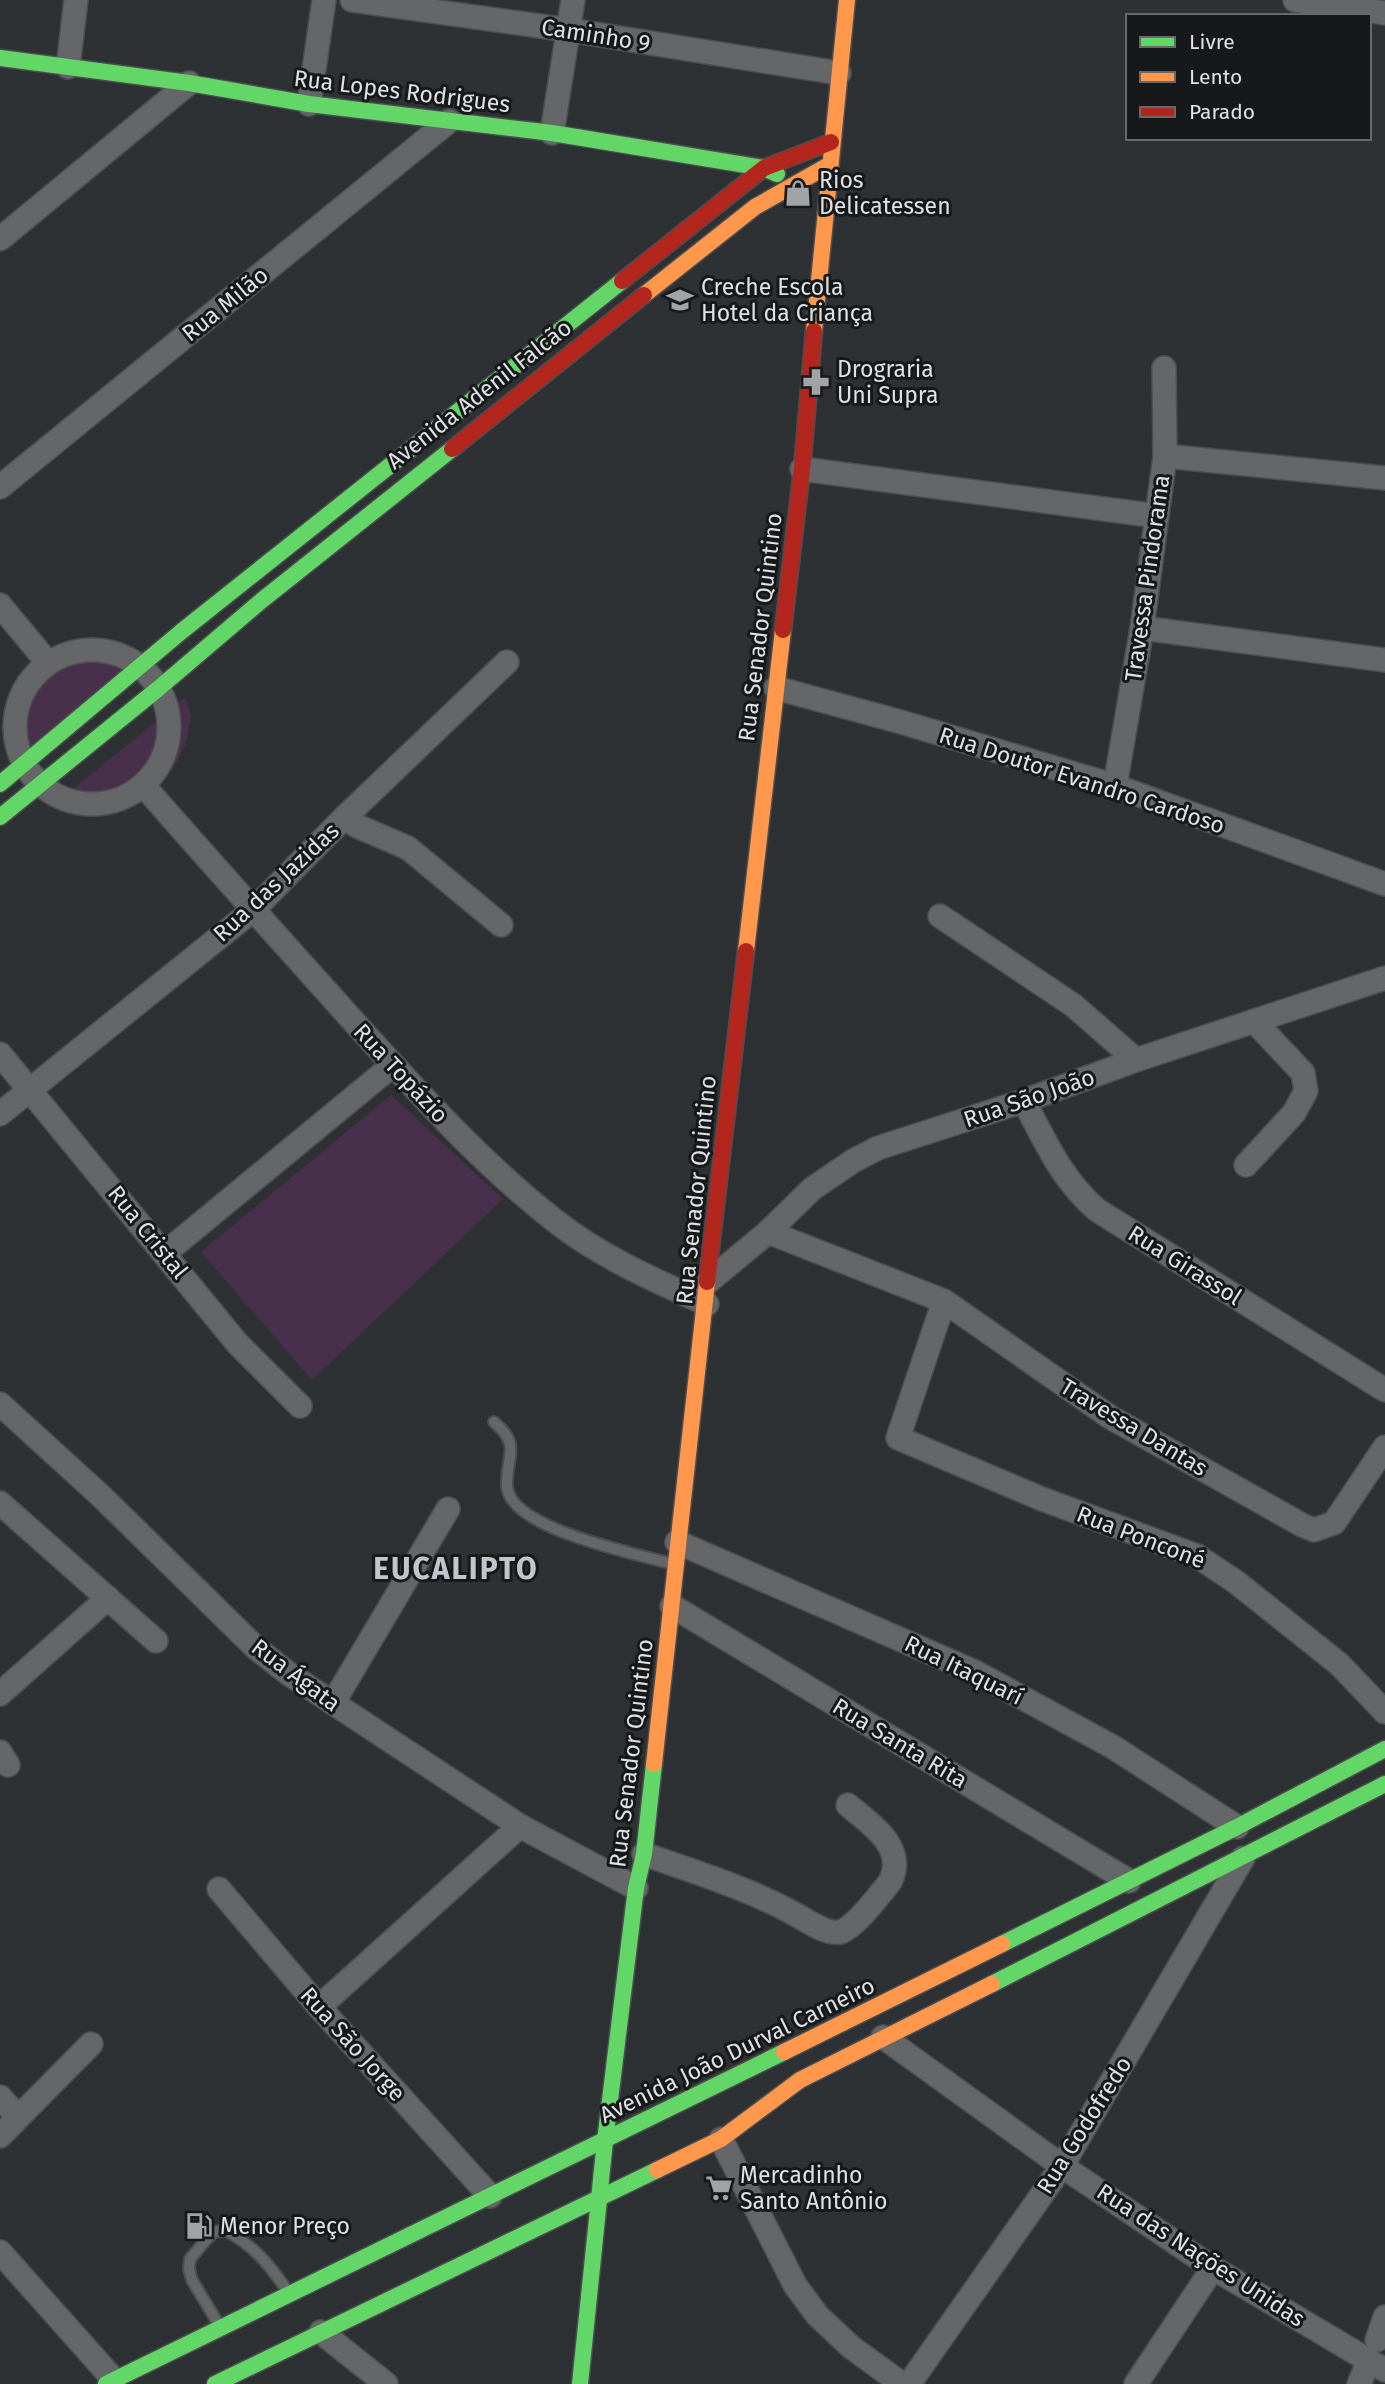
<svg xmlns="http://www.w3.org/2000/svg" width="1385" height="2384" font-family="'Fira Sans',sans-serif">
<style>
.green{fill:#48304c}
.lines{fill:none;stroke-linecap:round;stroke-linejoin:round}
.lane-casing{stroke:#4b4d4f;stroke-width:14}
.street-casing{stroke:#4b4d4f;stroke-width:26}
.fast-casing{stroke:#4b4d4f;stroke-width:19}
.slow-casing{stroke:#4b4d4f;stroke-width:19}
.jam-casing{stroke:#4b4d4f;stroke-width:19}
.lane{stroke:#646667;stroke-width:10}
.street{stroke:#646667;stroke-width:23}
.fast{stroke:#63d668;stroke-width:16}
.slow{stroke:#ff974d;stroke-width:16}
.jam{stroke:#b3261e;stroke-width:16}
.labels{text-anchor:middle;stroke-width:6;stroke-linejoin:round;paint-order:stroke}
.street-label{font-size:23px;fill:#dfe1e5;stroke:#16181a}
.poi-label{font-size:23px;fill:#dfe1e5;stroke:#16181a;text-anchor:start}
.district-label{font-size:30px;font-weight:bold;letter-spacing:2px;fill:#c0c6cd;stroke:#16181a}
</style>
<rect width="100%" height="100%" fill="#2e3134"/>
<g class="green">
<polygon points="115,649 146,652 25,752 25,721 32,696 58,670 88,656"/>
<polygon points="185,698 191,716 186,743 173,769 154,790 116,799 94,799 67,794"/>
<polygon points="391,1095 503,1199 312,1380 201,1252"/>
</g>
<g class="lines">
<defs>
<g id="lane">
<path d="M494,1422C522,1446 506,1455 507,1486C509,1529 637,1554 673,1564"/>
<path d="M219,2325L192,2280L189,2269L190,2259L206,2240L214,2232L225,2230C255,2247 267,2262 287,2290"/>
</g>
<g id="street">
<polyline points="352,0 569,30 839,73"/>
<polyline points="1295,0 1385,13"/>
<polyline points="68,67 76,0"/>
<polyline points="309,104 324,0"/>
<polyline points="552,133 573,0"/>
<polyline points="0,239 189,83"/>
<polyline points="1165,456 1385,478"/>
<polyline points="802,469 1157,516"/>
<polyline points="0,487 449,121"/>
<polyline points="0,605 48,663"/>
<polyline points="1142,628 1385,660"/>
<circle cx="92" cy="727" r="77"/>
<polyline points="776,688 901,722 1115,786 1385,884"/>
<path d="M143,785C213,865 284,944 355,1023C418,1092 480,1162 554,1220C599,1256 654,1280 707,1304"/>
<polyline points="1115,786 1142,628 1165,456 1164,368"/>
<polyline points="345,817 357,826 408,848 501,925"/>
<polyline points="940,916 1073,1005 1136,1060"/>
<polyline points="0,1054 237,1343 300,1406"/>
<path d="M1024,1101C1045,1141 1062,1180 1097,1210L1385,1390"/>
<polyline points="0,1114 253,910 345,817 507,662"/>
<polyline points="1246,1165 1294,1113 1306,1091 1303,1073 1255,1022"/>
<polyline points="768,1232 944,1301 1110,1417 1302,1525 1314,1530 1334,1523 1385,1447"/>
<polyline points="165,1253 393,1065"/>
<polyline points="709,1281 768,1232 812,1189 853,1161 878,1148 1024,1101 1136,1060 1385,978"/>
<polyline points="944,1301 898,1438 1042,1499 1197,1556 1236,1582 1339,1664 1385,1712"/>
<polyline points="0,1404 101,1496 256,1648 289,1674 520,1826 636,1888"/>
<polyline points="0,1503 156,1641"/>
<polyline points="677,1542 975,1672 1113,1747 1237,1827"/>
<polyline points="672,1606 1129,1881"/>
<polyline points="0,1694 108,1598"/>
<polyline points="333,1703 448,1509"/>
<polyline points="0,1752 8,1765"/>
<path d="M644,1854C694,1872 745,1887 791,1912C805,1919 825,1935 841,1932C855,1925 867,1910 877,1898C881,1892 888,1886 891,1880C906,1846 870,1824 848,1805"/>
<polyline points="219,1889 319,2007 490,2196"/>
<polyline points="319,2007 520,1826"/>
<polyline points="883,2037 1062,2166 1213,2268 1385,2370"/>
<polyline points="0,2097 18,2117"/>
<polyline points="0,2136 91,2044"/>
<polyline points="721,2139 795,2285 817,2315 851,2347 902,2384"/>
<polyline points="0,2252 114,2380"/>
<polyline points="321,2332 386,2384"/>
<polyline points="1377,2340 1385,2317"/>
<polyline points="909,2384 1062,2166 1243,1858"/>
<polyline points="1136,2384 1213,2268"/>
<polyline points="1359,2384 1369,2361"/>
</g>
<g id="fast">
<polyline points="0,58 189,83 309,104 552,133 764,168 777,174"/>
<polyline points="0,784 182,631 622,281"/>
<polyline points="0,817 159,688 261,601 452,449"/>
<polyline points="1002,1944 1237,1827 1385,1749"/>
<polyline points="992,1984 1385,1784"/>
<polyline points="106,2384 784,2052"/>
<polyline points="215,2384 657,2170"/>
<polyline points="580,2384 605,2141 636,1888 644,1854 654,1764"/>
</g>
<g id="slow">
<polyline points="644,295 755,207 829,165"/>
<polyline points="814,331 847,0"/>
<polyline points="746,951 783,630"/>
<polyline points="654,1764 707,1282"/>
<polyline points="784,2052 1002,1944"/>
<polyline points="657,2170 721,2139 800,2080 992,1984"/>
</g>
<g id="jam">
<polyline points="622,281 764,168 831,142"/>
<polyline points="452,449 644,295"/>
<polyline points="783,630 802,469 814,331"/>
<polyline points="707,1282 746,951"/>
</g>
</defs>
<use href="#lane" class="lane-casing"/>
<use href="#street" class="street-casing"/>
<use href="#fast" class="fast-casing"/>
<use href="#slow" class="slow-casing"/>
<use href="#jam" class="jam-casing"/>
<use href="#lane" class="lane"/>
<use href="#street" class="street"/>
<use href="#fast" class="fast"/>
<use href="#slow" class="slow"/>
<use href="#jam" class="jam"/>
</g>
<defs>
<symbol id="shop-bare" viewBox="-9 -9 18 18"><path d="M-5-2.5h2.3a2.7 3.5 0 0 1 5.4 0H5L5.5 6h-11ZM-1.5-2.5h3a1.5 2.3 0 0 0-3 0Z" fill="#a1a3a7" stroke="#16181a" stroke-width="2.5" paint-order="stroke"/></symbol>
<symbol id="school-bare" viewBox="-9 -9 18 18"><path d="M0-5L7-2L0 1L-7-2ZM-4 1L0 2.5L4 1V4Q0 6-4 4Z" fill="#a1a3a7" stroke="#16181a" stroke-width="2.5" paint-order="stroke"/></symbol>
<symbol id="pharmacy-bare" viewBox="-9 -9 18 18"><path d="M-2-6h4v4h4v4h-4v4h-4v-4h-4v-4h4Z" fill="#a1a3a7" stroke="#16181a" stroke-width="2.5" paint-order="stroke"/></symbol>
<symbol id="supermarket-bare" viewBox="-9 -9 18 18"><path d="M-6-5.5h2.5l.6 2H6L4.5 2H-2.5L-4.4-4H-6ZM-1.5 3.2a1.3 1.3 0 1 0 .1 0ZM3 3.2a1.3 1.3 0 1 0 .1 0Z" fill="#a1a3a7" stroke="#16181a" stroke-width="2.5" paint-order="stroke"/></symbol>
<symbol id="fuel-bare" viewBox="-9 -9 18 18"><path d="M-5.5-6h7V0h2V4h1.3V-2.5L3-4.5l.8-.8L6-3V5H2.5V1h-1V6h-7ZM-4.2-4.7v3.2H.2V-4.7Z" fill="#a1a3a7" stroke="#16181a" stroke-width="2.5" paint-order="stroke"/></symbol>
</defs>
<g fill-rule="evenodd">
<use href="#shop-bare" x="779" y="174" width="38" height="38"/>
<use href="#school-bare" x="661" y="281" width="38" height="38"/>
<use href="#pharmacy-bare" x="797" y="363" width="38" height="38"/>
<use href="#supermarket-bare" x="700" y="2169" width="38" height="38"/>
<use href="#fuel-bare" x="180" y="2207" width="38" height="38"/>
</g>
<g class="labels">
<g class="street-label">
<text transform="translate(596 35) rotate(9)" y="8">Caminho 9</text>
<text transform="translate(402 91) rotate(7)" y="8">Rua Lopes Rodrigues</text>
<text transform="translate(225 304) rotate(-39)" y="8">Rua Milão</text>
<text transform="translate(479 394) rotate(-38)" y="8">Avenida Adenil Falcão</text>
<text transform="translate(1147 578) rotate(-82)" y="8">Travessa Pindorama</text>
<text transform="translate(760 627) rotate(-83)" y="8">Rua Senador Quintino</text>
<text transform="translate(1082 780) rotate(18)" y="8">Rua Doutor Evandro Cardoso</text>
<text transform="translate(276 882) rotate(-43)" y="8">Rua das Jazidas</text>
<text transform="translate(401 1073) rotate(47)" y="8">Rua Topázio</text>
<text transform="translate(1029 1098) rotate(-19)" y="8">Rua São João</text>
<text transform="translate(696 1190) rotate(-84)" y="8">Rua Senador Quintino</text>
<text transform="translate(148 1232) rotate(51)" y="8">Rua Cristal</text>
<text transform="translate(1185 1265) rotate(32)" y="8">Rua Girassol</text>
<text transform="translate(1134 1427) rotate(31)" y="8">Travessa Dantas</text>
<text transform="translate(1141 1537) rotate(21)" y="8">Rua Ponconé</text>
<text transform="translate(964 1670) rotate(26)" y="8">Rua Itaquarí</text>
<text transform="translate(296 1675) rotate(37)" y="8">Rua Ágata</text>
<text transform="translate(900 1743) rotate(31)" y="8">Rua Santa Rita</text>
<text transform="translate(631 1753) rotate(-83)" y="8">Rua Senador Quintino</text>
<text transform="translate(353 2044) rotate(48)" y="8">Rua São Jorge</text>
<text transform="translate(737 2050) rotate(-26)" y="8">Avenida João Durval Carneiro</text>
<text transform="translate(1084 2125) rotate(-58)" y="8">Rua Godofredo</text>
<text transform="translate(1201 2255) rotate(33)" y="8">Rua das Nações Unidas</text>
</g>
<g class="poi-label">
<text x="819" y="188">Rios<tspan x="819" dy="26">Delicatessen</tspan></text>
<text x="701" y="295">Creche Escola<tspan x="701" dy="26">Hotel da Criança</tspan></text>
<text x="837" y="377">Drograria<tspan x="837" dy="26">Uni Supra</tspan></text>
<text x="740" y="2183">Mercadinho<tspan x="740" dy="26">Santo Antônio</tspan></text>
<text x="220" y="2234">Menor Preço</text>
</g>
<g class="district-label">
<text x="456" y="1579">EUCALIPTO</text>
</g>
</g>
<rect x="1126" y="14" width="245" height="126" fill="#16181a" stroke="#66686b" stroke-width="2"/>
<rect x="1140" y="37" width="35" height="10" fill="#63d668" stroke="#66686b" stroke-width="2"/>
<text x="1189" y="49" font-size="21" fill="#dfe1e5">Livre</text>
<rect x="1140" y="72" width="35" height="10" fill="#ff974d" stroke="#66686b" stroke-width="2"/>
<text x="1189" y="84" font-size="21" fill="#dfe1e5">Lento</text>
<rect x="1140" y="107" width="35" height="10" fill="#b3261e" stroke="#66686b" stroke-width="2"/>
<text x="1189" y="119" font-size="21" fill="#dfe1e5">Parado</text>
</svg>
